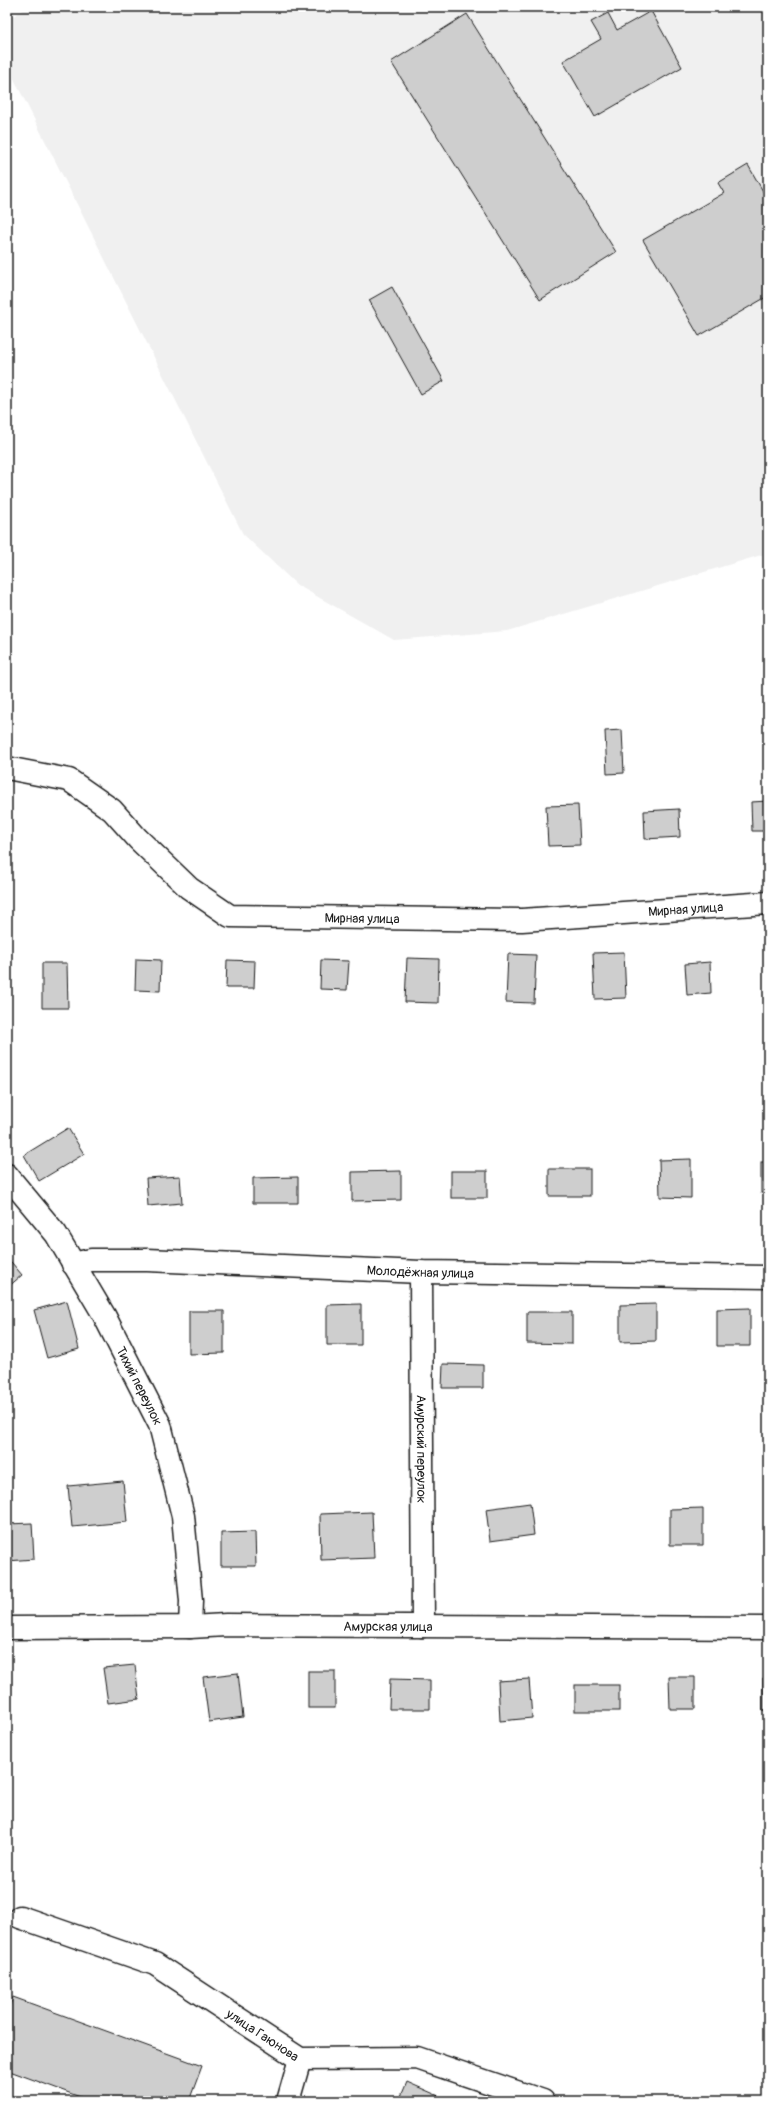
<svg xmlns="http://www.w3.org/2000/svg" width="775" height="2108" font-family="Pangolin,sans-serif">
<style>
.built{fill:#f0f0f0}
.building{fill:#cecece;stroke:#1c1c1c}
.lines{fill:none;stroke-linecap:round;stroke-linejoin:round}
.minor-casing{stroke:#1c1c1c;stroke-width:25}
.minor{stroke:#fff;stroke-width:22}
.labels{text-anchor:middle;stroke-width:4;stroke-linejoin:round;paint-order:stroke}
.street-label{font-size:13px;fill:#1c1c1c;stroke:#fff}
</style>
<rect width="100%" height="100%" fill="#fff"/>
<filter id="ink" filterUnits="userSpaceOnUse"><feTurbulence type="fractalNoise" baseFrequency=".025" numOctaves="2"/><feDisplacementMap in="SourceGraphic" scale="8" xChannelSelector="R" yChannelSelector="G"/><feConvolveMatrix kernelMatrix="1 2 1 2 8 2 1 2 1" color-interpolation-filters="sRGB"/></filter>
<g filter="url(#ink)">
<polygon class="built" points="28,7 768,7 768,553 507,631 394,640 297,585 243,534 7,65 7,20"/>
<g class="building">
<polygon points="651,11 682,67 595,117 563,61 601,39 591,22 608,13 617,30"/>
<polygon points="467,14 616,252 540,300 391,62"/>
<polygon points="748,165 768,200 768,296 699,336 643,240 724,193 718,183"/>
<polygon points="392,287 444,381 421,394 369,300"/>
<polygon points="622,730 624,773 607,774 605,731"/>
<polygon points="768,801 768,831 752,831 751,802"/>
<polygon points="578,805 580,845 548,846 546,806"/>
<polygon points="679,809 680,837 645,839 644,811"/>
<polygon points="624,952 626,998 595,999 593,953"/>
<polygon points="508,954 536,955 534,1003 506,1002"/>
<polygon points="407,958 439,959 438,1003 405,1002"/>
<polygon points="136,959 161,960 160,991 135,990"/>
<polygon points="227,960 255,961 254,988 226,988"/>
<polygon points="321,960 349,961 347,990 320,989"/>
<polygon points="710,962 711,993 687,995 685,964"/>
<polygon points="42,963 67,963 68,1008 42,1008"/>
<polygon points="68,1128 84,1154 39,1181 24,1155"/>
<polygon points="691,1159 691,1198 660,1197 659,1160"/>
<rect x="761" y="1162" width="7" height="31"/>
<rect x="549" y="1169" width="41" height="27"/>
<polygon points="401,1171 401,1200 352,1201 352,1172"/>
<rect x="451" y="1171" width="36" height="27"/>
<polygon points="180,1176 182,1203 148,1206 146,1178"/>
<polygon points="298,1177 298,1203 253,1203 253,1178"/>
<polygon points="7,1257 22,1275 7,1288"/>
<polygon points="67,1301 79,1349 47,1358 34,1310"/>
<polygon points="361,1304 361,1345 327,1345 327,1305"/>
<polygon points="656,1304 656,1341 620,1342 620,1305"/>
<polygon points="750,1308 750,1346 717,1346 717,1309"/>
<polygon points="189,1311 224,1311 224,1353 189,1354"/>
<polygon points="527,1312 572,1312 572,1344 527,1343"/>
<polygon points="443,1364 483,1365 483,1388 442,1388"/>
<polygon points="123,1481 127,1522 72,1527 68,1486"/>
<polygon points="530,1503 534,1535 490,1541 486,1509"/>
<polygon points="703,1508 703,1545 670,1545 670,1509"/>
<polygon points="372,1512 374,1558 321,1560 320,1514"/>
<polygon points="32,1523 34,1559 7,1561 7,1524"/>
<polygon points="255,1532 256,1566 221,1566 221,1533"/>
<polygon points="135,1665 139,1699 108,1703 103,1668"/>
<rect x="308" y="1671" width="27" height="37"/>
<polygon points="238,1673 243,1717 209,1722 203,1677"/>
<polygon points="669,1677 695,1677 695,1709 670,1709"/>
<polygon points="763,1678 768,1678 768,1712 763,1711"/>
<polygon points="390,1679 430,1680 430,1709 389,1709"/>
<polygon points="529,1679 532,1718 500,1721 498,1681"/>
<rect x="575" y="1685" width="44" height="26"/>
<polygon points="13,1997 202,2066 189,2101 91,2101 7,2070 7,2012"/>
<polygon points="407,2082 450,2101 399,2101"/>
</g>
<g class="lines">
<defs>
<g id="minor">
<path id="s1" d="M7,768L69,780L112,810L138,839L189,888L230,916L522,920L768,903"/>
<path id="s2" d="M7,1175L56,1234L104,1315L160,1425L183,1516L191,1601L190,1627"/>
<path id="s3" d="M73,1264L91,1260H147L421,1272L768,1277"/>
<path id="s4" d="M421,1272L423,1626"/>
<path id="s5" d="M7,1628L190,1627L226,1625L768,1628"/>
<path id="s6" d="M20,1917L155,1964L300,2059L417,2058L543,2101"/>
<polyline points="288,2101 300,2059"/>
</g>
</defs>
<use href="#minor" class="minor-casing"/>
<use href="#minor" class="minor"/>
</g>
</g>
<g class="labels">
<g class="street-label">
<text dy="5" stroke="none"><textPath href="#s1" startOffset="731">Мирная улица</textPath></text>
<text dy="5" stroke="none"><textPath href="#s1" startOffset="407">Мирная улица</textPath></text>
<text dy="5" stroke="none"><textPath href="#s3" startOffset="348">Молодёжная улица</textPath></text>
<text dy="5" stroke="none"><textPath href="#s2" startOffset="250">Тихий переулок</textPath></text>
<text dy="5" stroke="none"><textPath href="#s4" startOffset="177">Амурский переулок</textPath></text>
<text dy="5" stroke="none"><textPath href="#s5" startOffset="381">Амурская улица</textPath></text>
<text dy="5" stroke="none"><textPath href="#s6" startOffset="272">улица Гаюнова</textPath></text>
</g>
</g>
<rect width="775" height="2108" fill="none" stroke="#fff" stroke-width="24"/>
<rect x="12" y="12" width="751" height="2084" fill="none" stroke="#1c1c1c" stroke-width="1.5" filter="url(#ink)"/>
</svg>
